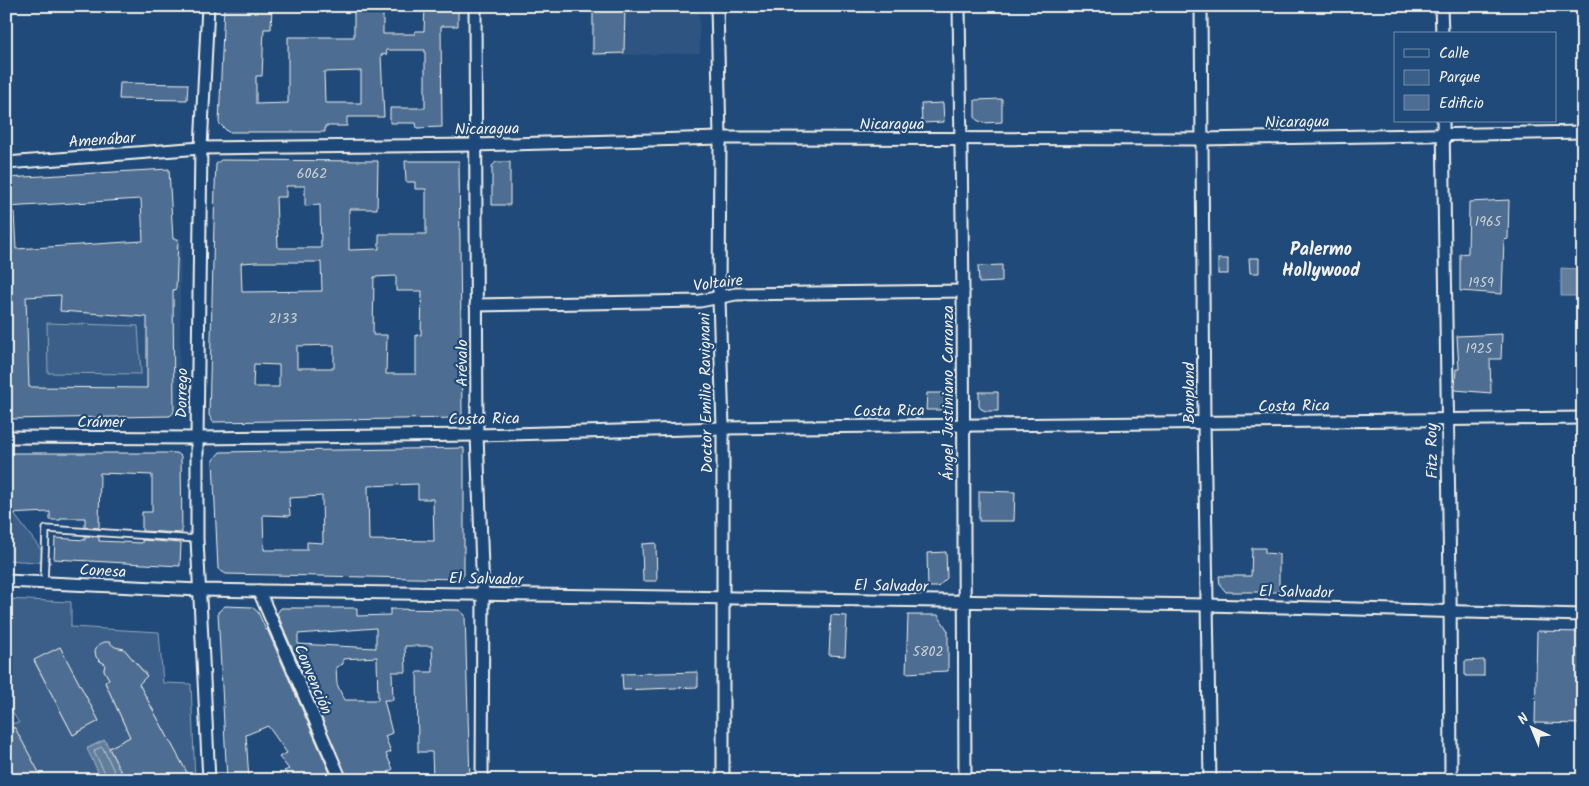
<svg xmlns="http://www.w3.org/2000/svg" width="1589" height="786" font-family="Kalam,sans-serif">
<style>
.built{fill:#2d5581}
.green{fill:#3a5f88;stroke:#97a8b8;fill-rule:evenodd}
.water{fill:#627e9d;stroke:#9cacbb}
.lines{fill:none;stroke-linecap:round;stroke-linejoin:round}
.shore{stroke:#bac3ca;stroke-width:1}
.building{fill:#4d6e92;stroke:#f4f1e8;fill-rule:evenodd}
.lane-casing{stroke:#f4f1e8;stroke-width:9}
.street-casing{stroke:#f4f1e8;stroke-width:15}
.lane{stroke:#1f4a7a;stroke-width:5.5}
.street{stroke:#1f4a7a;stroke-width:11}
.labels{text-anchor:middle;stroke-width:4.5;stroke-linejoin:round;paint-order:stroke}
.number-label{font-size:14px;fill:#cad0d2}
.street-label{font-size:16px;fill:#f4f1e8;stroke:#1f4a7a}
.neighbourhood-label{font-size:18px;font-weight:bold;fill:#f4f1e8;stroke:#1f4a7a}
</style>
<rect width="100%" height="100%" fill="#1f4a7a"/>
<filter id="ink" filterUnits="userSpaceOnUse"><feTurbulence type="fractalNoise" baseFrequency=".02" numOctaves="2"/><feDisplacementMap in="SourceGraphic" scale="10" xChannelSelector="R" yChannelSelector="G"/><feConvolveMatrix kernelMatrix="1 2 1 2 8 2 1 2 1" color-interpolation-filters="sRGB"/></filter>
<g filter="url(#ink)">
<g class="built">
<polygon points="592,6 699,6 700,53 591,56"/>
<polygon points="181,238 179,416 6,420 6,250"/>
</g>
<g class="green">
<polygon points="47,323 138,326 141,374 48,373"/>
<polygon points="6,512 14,514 51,563 6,560"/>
<path d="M6,599L71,602V627L159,632L163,683L191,684L195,780H191L139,684L147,675L124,649L98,645L95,650C96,658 98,660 105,664L104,670L109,679L105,683L130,737L109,748L104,740L87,748L102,780H43L15,728L6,727V723H19L6,702ZM60,647L99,721L73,735L34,661Z"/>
</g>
<g class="water">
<polygon points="1561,268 1578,269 1578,296 1561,296"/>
<polygon points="105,740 122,775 112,780 102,780 87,749"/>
</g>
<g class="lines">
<polyline class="shore" points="106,780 108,778 94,752 95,750 101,747 103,748 114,771 109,778 111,780"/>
</g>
<g class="building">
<path d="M224,6H272L271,29H264L262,76H256V104L288,103V37H354V6H383V34H415V31H424L425,6H458V26H441L442,127L417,128L416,123H390V108H425V50H386L387,54L381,55L384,117H347V126H325V132H228L219,123ZM361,71V103H325L324,72Z"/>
<polygon points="593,6 625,6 624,53 593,54"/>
<polygon points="120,83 188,84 187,100 119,99"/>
<polygon points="1002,99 1002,122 983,123 977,120 975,117 975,100"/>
<polygon points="943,103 944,122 922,123 921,104"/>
<path d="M221,160L378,161L377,209H349V250L379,249V234H426V189H415V182H406L405,161H459L462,415L459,418L213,422L209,415L215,186L216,164ZM286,186H305V206L320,205L321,248H278L276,197H286ZM256,262H321L322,291L242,292L241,263ZM396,276V291H422L421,335H416V374H386L387,335H373L374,277ZM334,345V368H297V346ZM254,364L279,365V387H253Z"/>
<polygon points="496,162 510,162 510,205 492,205 492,166"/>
<path d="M169,169L173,239H178L176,289L173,290L174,412L170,416L6,419V213L14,212L16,249L143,241L141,199L6,207V178ZM61,295L60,311L147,317V388L29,387L26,297Z"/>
<polygon points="1509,200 1508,239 1504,240 1502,294 1460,291 1460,254 1468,253 1469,202"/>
<polygon points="1249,258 1259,258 1259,273 1250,273"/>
<rect x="1218" y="259" width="10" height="15"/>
<polygon points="1002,265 1002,282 979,283 978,266"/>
<polygon points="1502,334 1501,359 1490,359 1491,393 1455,390 1456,369 1459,369 1457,336"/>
<polygon points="979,392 998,392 998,411 986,411 981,409 979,406"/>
<polygon points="927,393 949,393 949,402 942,410 926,410"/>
<path d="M464,448V575L460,579L226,574L218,569L213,460L220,452ZM418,484V499H433L434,541L369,540L368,486ZM322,496L323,543L307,542V550H264L263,515L290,516L289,498Z"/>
<polygon points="6,453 177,453 181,456 182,533 142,531 142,512 152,512 152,475 100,473 99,528 85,527 85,518 61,518 61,520 50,520 50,512 6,514"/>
<polygon points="979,491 1015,492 1014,521 979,521"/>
<polygon points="85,536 99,537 99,541 142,543 142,540 181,543 180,566 54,559 55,538 85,540"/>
<polygon points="656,543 657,581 643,581 642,544"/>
<polygon points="1252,548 1265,548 1265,553 1279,554 1279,592 1226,592 1220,585 1219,576 1251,576"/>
<polygon points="946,552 947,578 938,587 928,587 927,553"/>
<polygon points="225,606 252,607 258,612 266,630 267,629 333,780 292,780 284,771 289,769 279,757 287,753 268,726 246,735 249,780 227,780 218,612"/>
<path d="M281,608H357V616L390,615V609L459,610L465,615L470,780H433L432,752H418L417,672H433L432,646H405L406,672H392L393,700H384L392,733L385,736L391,752L386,754L393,769L388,772L391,780H348L277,613ZM376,628V648L298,644V634ZM377,657L378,700H344L337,684L336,667L343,664V659Z"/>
<polygon points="831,615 847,616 845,656 829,655"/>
<polygon points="908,615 938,615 948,631 948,671 906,673"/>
<polygon points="1537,631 1583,632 1583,724 1535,723"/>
<polygon points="104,642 109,642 115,647 124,649 147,676 139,684 191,780 125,780 109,748 130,737 105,682 109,679 104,670 105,664 100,661 96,657 95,650 98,645"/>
<polygon points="60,647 99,721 73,735 34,660"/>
<polygon points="1484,660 1484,676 1465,676 1465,661"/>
<polygon points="698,672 698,687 623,690 622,674"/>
<polygon points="6,727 15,728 43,780 6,780"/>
</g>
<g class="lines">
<defs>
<polyline id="lane" points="44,583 46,529 197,539"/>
<g id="street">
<polyline points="208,6 201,148 197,438 197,539 209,780"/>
<polyline points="475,6 477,435 483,594 482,780"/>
<polyline points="717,6 720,138 719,298 723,428 723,780"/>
<polyline points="959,6 963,291 965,780"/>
<polyline points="1201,6 1204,423 1210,780"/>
<polyline points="1441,6 1442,34"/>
<polyline points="1443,121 1450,583 1451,780"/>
<polyline points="6,163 201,148 475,145 720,138 1203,139 1583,132"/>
<polyline points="476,305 700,301 736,294 963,291"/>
<polyline points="6,437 197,438 477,435 723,428 1583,418"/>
<polyline points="6,581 199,590 1207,605 1583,615"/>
<polyline points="259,591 341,780"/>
</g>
</defs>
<use href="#lane" class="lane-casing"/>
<use href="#street" class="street-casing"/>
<use href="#lane" class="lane"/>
<use href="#street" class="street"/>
</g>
</g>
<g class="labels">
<g class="number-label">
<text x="312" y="178">6062</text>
<text x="1488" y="226">1965</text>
<text x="1481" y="287">1959</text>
<text x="283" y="323">2133</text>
<text x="1479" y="353">1925</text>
<text x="928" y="656">5802</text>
</g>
<g class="street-label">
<text transform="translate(1297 121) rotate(-1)" y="6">Nicaragua</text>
<text x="892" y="129">Nicaragua</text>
<text transform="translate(487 128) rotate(-1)" y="6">Nicaragua</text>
<text transform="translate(102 139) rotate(-4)" y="6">Amenábar</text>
<text transform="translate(718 282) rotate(-7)" y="6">Voltaire</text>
<text transform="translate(461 363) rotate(-90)" y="6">Arévalo</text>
<text transform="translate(181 393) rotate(-89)" y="6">Dorrego</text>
<text transform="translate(705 393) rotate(-91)" y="6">Doctor Emilio Ravignani</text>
<text transform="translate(947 393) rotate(-90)" y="6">Ángel Justiniano Carranza</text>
<text transform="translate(1188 393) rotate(-90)" y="6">Bonpland</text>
<text transform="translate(1294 405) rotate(-1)" y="6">Costa Rica</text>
<text transform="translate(889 410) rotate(-1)" y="6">Costa Rica</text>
<text transform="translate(484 418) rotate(-1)" y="6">Costa Rica</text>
<text x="101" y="427">Crámer</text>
<text transform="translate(1431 451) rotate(-91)" y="6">Fitz Roy</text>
<text transform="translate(103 570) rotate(3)" y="6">Conesa</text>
<text transform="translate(486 578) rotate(1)" y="6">El Salvador</text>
<text transform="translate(891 585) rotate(1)" y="6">El Salvador</text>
<text transform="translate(1296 591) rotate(1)" y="6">El Salvador</text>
<text transform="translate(314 679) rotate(67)" y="6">Convención</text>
</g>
<g class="neighbourhood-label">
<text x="1321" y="255">Palermo<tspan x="1321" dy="21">Hollywood</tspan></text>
</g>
</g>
<rect width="1589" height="786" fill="none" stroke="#1f4a7a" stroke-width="25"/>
<rect x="12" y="12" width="1564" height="761" fill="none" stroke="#f4f1e8" stroke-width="2" filter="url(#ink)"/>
<rect x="1394" y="32" width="162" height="90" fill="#1f4a7a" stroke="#748da6"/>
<rect x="1404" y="49" width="25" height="8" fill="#1f4a7a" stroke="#748da6"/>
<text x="1439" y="58" font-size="15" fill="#f4f1e8">Calle</text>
<rect x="1404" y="70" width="25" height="15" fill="#3a5f88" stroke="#748da6"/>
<text x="1439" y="82" font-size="15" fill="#f4f1e8">Parque</text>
<rect x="1404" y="95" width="25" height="15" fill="#4d6e92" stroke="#748da6"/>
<text x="1439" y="108" font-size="15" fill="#f4f1e8">Edificio</text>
<g transform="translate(1532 728) rotate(316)" stroke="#1f4a7a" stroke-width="4" paint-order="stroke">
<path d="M0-4L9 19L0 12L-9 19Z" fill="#f4f1e8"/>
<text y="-8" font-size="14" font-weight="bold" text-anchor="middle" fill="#f4f1e8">N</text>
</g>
</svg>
